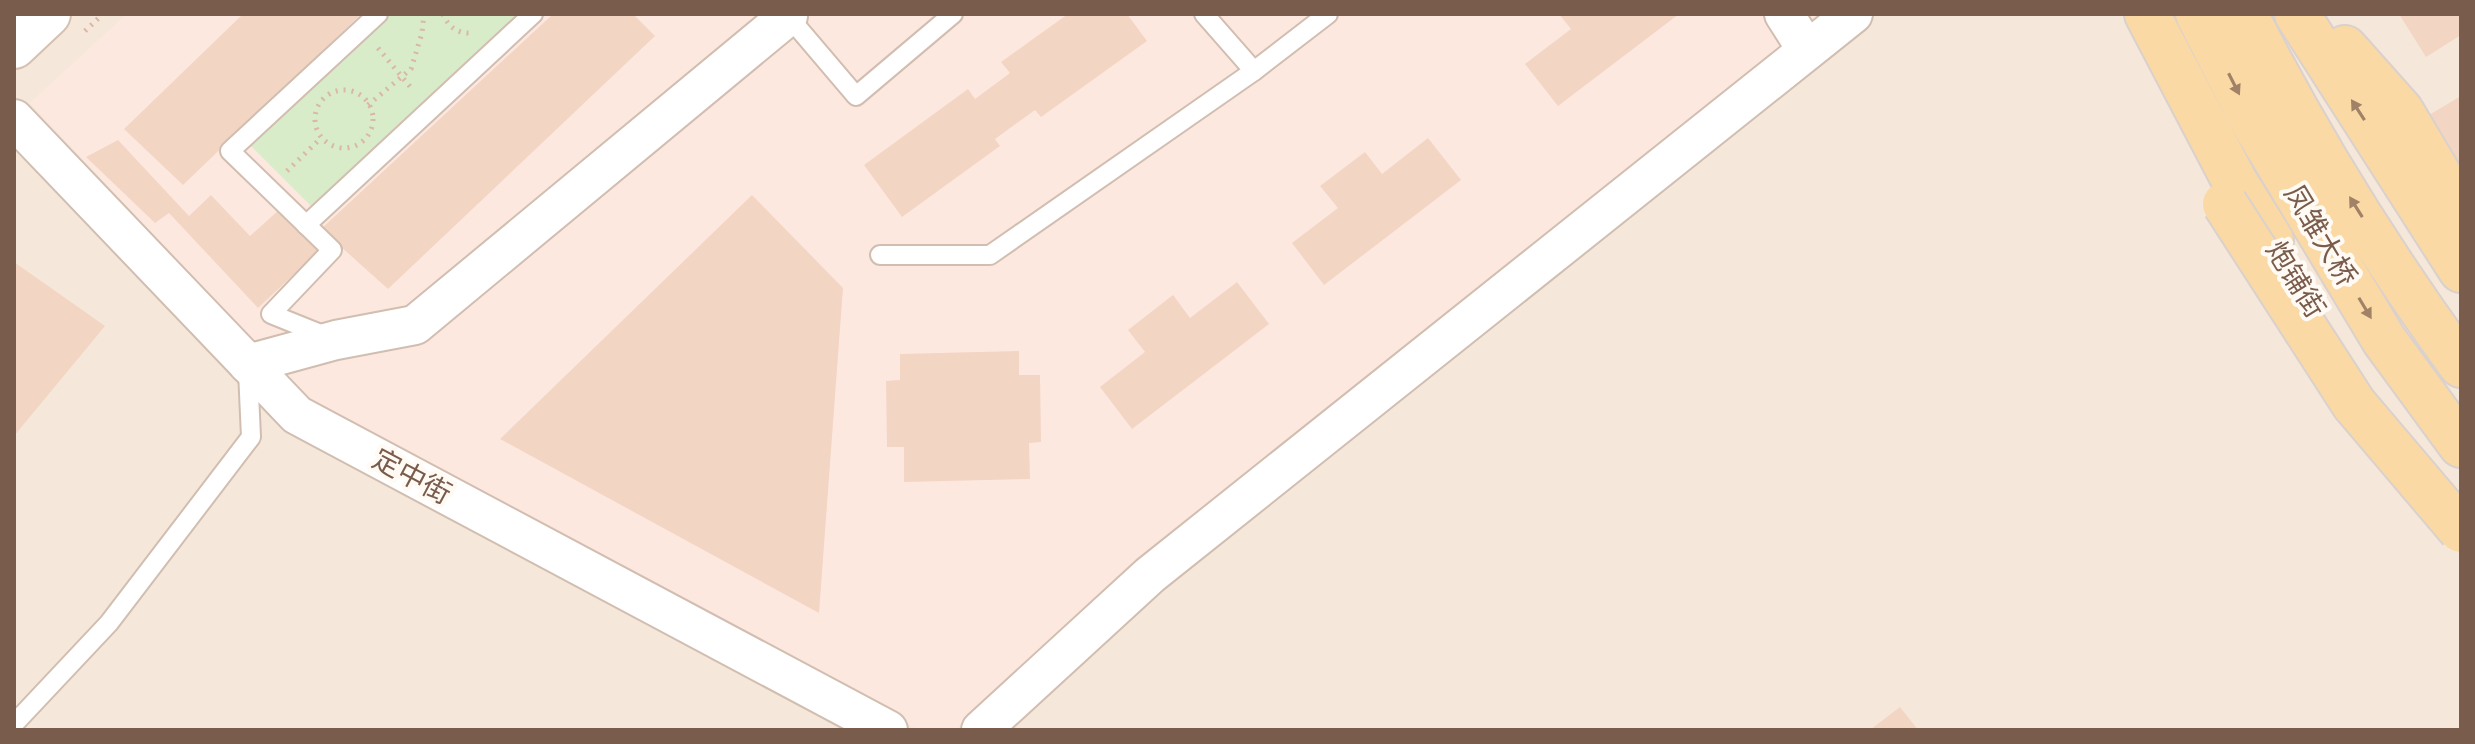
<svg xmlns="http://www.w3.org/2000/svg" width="2475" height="744" font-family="Raleway,'Noto Sans SC',sans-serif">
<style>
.residential{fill:#f5e8da}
.commercial{fill:#fde8e0}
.green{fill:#d8ecc9}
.building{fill:#f3d5c3}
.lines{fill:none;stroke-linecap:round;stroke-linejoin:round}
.lane-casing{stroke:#d1beb0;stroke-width:22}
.street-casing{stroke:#d1beb0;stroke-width:42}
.secondary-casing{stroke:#d6c0b0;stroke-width:48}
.primary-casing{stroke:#dad1cd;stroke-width:48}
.path{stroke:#d9b8a5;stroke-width:5;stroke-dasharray:2 6;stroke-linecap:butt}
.lane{stroke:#fff;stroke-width:18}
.street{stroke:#fff;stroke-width:38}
.secondary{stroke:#fff;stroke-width:44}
.primary{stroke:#fbd9a5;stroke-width:44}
.primary-bridge-casing{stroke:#dad1cd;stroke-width:48;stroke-linecap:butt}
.primary-bridge{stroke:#fbd9a5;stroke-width:44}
.oneway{fill:#a18267}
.labels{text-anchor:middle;stroke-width:8;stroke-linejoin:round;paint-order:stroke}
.street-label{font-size:28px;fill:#7a5c4d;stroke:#fffaf3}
</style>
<rect width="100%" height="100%" fill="#fdf6ec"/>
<rect class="residential" x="14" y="14" width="2447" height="716"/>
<polygon class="commercial" points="127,14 1836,14 954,730 919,730 307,398 30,103"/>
<polygon class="green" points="383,14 525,14 312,207 248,143"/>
<g class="building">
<polygon points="243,14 361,14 183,185 124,129"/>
<polygon points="553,14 633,14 655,36 388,289 321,229"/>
<polygon points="1068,14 1127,14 1147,41 1041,117 1035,110 995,139 1000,146 902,217 864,165 968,89 975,99 1010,73 1001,62"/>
<polygon points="1559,14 1679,14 1558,106 1525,64 1571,29"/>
<polygon points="2399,14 2461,14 2461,35 2426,57"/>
<polygon points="2461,96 2461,166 2429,115"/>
<polygon points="1428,138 1461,180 1324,285 1292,243 1338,208 1320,186 1365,152 1382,174"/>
<polygon points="118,140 189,216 211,195 250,236 281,208 320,250 258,308 169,213 155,223 86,157"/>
<polygon points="752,195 843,288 819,613 500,439"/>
<polygon points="14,262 105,326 14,436"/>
<polygon points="1237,282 1269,324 1132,429 1100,387 1145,352 1128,330 1173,295 1190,318"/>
<polygon points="1019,351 1019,375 1040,375 1041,442 1029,443 1030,479 904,482 904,447 887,447 886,381 900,380 900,354"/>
<polygon points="1900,707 1918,730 1870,730"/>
</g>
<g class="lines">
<defs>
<g id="lane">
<polyline points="1204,14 1254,71 1328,14"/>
<polyline points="788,16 856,96 953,14"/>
<polyline points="306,225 533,14"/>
<polyline points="880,255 990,255 1254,71"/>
<polyline points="328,337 271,314 332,250 230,151 378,14"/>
<polyline points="14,724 109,623 251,437 248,371"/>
</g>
<g id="street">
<polyline points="1784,14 1807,50"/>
<polyline points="14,119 297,415 888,730"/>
<polyline points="248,364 336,340 415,325 788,16 786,14"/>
<polyline points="981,730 1150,575 1853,14"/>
</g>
<polyline id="secondary" points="14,46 48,14"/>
<g id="primary">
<polyline points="2147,14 2235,182 2271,240"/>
<polyline points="2198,14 2252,120 2384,340 2461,445"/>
<path d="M2245,14C2307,136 2380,254 2461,365"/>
<polyline points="2297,14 2461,270"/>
<polyline points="2345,48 2401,111 2461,212"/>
</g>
</defs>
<use href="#lane" class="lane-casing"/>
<use href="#street" class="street-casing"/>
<use href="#secondary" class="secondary-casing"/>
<use href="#primary" class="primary-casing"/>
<g class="path">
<path d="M443,14C448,27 458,34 472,33"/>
<polyline points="85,31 103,14"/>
<polyline points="378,48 412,89"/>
<circle cx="344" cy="119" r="29"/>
<polyline points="368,105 411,69 422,33 424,14"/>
<polyline points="287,171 321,138"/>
</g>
<use href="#lane" class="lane"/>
<use href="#street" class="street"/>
<use href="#secondary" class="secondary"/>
<use href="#primary" class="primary"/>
<defs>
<polyline id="primary-bridge" points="2225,204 2354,404 2461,530"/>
</defs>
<use href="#primary-bridge" class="primary-bridge-casing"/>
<use href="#primary-bridge" class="primary-bridge"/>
</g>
<defs><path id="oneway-solid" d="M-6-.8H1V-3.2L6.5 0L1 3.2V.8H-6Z" transform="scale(2)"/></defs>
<g class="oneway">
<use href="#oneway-solid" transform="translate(2234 84) rotate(63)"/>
<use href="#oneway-solid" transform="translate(2358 110) rotate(-123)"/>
<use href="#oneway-solid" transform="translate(2356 207) rotate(-122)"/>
<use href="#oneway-solid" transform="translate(2365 308) rotate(59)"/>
</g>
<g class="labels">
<g class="street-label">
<text transform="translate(2321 235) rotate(59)" y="10">凤雏大桥</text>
<text transform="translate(2296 279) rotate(58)" y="10">炮铺街</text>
<text transform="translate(412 476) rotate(28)" y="10">定中街</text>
</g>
</g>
<rect width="2475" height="744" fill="none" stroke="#7a5c4d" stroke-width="32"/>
</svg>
